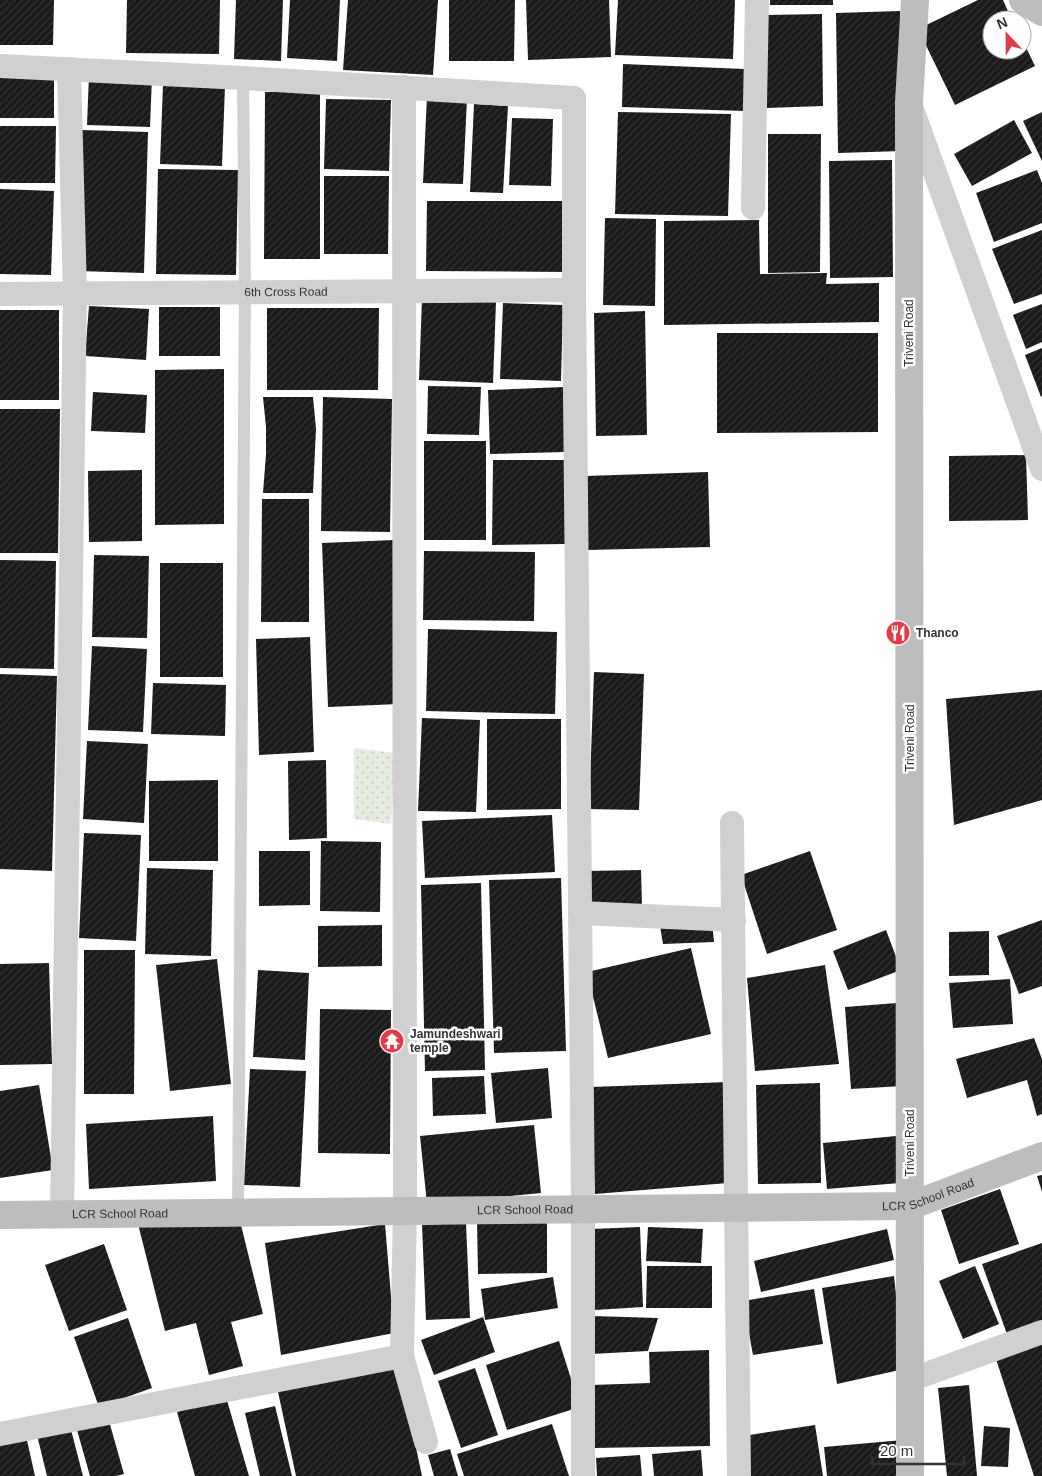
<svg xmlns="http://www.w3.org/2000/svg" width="1042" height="1476" font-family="Helvetica,sans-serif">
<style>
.green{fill:url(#green-dots)}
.building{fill:url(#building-hatch)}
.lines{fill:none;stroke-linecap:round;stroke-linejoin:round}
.lane{stroke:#d0d0d0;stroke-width:12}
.street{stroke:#d0d0d0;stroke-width:24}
.secondary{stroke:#bdbdbd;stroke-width:28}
.labels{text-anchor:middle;stroke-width:5;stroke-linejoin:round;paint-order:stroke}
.street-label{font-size:12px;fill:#333;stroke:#fff}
.poi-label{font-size:12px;font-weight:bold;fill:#333;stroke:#fff;text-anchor:start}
</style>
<defs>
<pattern id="green-dots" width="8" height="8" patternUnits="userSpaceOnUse" patternTransform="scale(1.25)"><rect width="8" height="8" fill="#e6ecdf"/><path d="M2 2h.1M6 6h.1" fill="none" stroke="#c6cbc0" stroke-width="1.8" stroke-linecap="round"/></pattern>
<pattern id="building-hatch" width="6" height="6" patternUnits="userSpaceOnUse" patternTransform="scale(1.25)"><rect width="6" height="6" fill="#1a1a1a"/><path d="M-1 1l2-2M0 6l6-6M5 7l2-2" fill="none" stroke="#333"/></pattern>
</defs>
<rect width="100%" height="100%" fill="#fff"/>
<polygon class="green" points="354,748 395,753 391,824 354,819"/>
<g class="building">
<polygon points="0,0 54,0 53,45 0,45"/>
<polygon points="127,0 220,0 219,54 126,53"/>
<polygon points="236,0 283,0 281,61 234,59"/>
<polygon points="290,0 340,0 337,61 287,58"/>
<polygon points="348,0 438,0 433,75 343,70"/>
<polygon points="449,0 515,0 514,61 449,61"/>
<polygon points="526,0 609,0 611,57 528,60"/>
<polygon points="618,0 735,0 733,59 615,55"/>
<rect x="770" y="0" width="63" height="5"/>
<polygon points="978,0 1003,0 1012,20 992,20 992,50 1022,50 1022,39 1035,66 955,105 918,29"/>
<polygon points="900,11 902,151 838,153 836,13"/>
<polygon points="822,14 823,106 767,108 766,15"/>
<polygon points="623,64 745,69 744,111 622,107"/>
<rect x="0" y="75" width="54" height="43"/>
<polygon points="89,75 152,77 150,127 87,125"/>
<polygon points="163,85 225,86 222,166 160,164"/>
<polygon points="265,92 320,92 320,259 264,259"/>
<polygon points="427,96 467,98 463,184 423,183"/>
<polygon points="326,99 391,100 389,171 324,169"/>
<polygon points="474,104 508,106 503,193 470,192"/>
<polygon points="618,112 731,114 728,216 615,214"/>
<polygon points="1042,112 1042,161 1023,121"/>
<polygon points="512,118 553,119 551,186 509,185"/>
<polygon points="1014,120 1032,153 972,186 954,154"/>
<polygon points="0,126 56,126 55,183 0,183"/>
<polygon points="82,130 148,132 144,273 78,271"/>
<polygon points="768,134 821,134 820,272 768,273"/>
<polygon points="892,160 893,277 830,278 829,161"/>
<polygon points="158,169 238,170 236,275 156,274"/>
<polygon points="1037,170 1042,183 1042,223 994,242 976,193"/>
<polygon points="324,176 389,176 388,254 324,254"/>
<polygon points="0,189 54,191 51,275 0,274"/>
<polygon points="427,201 568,201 568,272 426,271"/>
<polygon points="605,218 656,219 655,306 603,305"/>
<polygon points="759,220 760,274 827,273 826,284 879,283 879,322 664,325 664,221"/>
<polygon points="1042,230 1042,294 1014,304 992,249"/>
<polygon points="422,299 496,302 493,383 419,380"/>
<polygon points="503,303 563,305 561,381 500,379"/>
<polygon points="1042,304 1042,342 1026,349 1013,315"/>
<polygon points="89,306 149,309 146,360 85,356"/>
<rect x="159" y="307" width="61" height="49"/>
<polygon points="267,308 379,308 378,390 267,390"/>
<rect x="0" y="310" width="59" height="90"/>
<polygon points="645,311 647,435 596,436 594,313"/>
<polygon points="717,333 878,333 878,432 717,433"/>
<polygon points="1042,348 1042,396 1041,397 1025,355"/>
<polygon points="224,369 224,524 155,525 155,370"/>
<polygon points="428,386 481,387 479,435 427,434"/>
<polygon points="564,387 566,452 490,454 488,390"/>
<polygon points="93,392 147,395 145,433 91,431"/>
<polygon points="263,397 313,397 316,429 313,493 263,493 266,454 266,427"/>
<polygon points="323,397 392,399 390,532 321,531"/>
<polygon points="0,409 60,409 58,553 0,553"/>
<rect x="424" y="441" width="62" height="99"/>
<polygon points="1026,455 1028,520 949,521 949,456"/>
<polygon points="493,460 565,460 565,544 492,545"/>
<polygon points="142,470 142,541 89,542 88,471"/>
<polygon points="708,472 710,547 588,550 585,476"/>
<polygon points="262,499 309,499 309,622 261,622"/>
<polygon points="394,540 399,704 328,707 322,543"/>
<polygon points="424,551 535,552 534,621 423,620"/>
<polygon points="94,555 149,556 147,638 92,637"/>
<polygon points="0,560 56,561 54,669 0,668"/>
<rect x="160" y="563" width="63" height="114"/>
<polygon points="428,629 557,632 555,714 426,711"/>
<polygon points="310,637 314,752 259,755 256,639"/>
<polygon points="92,646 147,649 143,732 88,730"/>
<polygon points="594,672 644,674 639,810 589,809"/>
<polygon points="0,674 57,676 52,871 0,869"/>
<polygon points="153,683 226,685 225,736 151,734"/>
<polygon points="1042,690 1042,800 954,825 946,699"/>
<polygon points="422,718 480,720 476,812 418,811"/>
<polygon points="487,719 561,719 561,809 487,810"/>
<polygon points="87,741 148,744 144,823 83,819"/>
<polygon points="326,760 327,838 289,840 288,761"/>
<polygon points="218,780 218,861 149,861 149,781"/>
<polygon points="552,815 555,872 425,878 422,821"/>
<polygon points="84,833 141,835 136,941 79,938"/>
<polygon points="321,841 381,842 380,912 320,911"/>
<polygon points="259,851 310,851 310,905 259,906"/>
<polygon points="810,851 837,930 767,954 741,875"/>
<polygon points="147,868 213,870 211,956 145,954"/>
<polygon points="641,870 642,906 589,907 588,871"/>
<polygon points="561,878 566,1051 494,1053 489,880"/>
<polygon points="481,883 485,1070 425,1071 421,885"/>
<polygon points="1042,920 1042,986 1019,994 997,936"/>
<polygon points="712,922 714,942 663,944 660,926"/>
<polygon points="382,925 382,966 318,967 318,926"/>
<polygon points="886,930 901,970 848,990 833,951"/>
<polygon points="989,931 989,975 949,976 949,932"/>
<polygon points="691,948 711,1034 608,1058 587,972"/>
<polygon points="84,950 135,950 134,1094 84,1094"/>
<polygon points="217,959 231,1084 170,1091 156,965"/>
<polygon points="49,963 52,1064 0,1065 0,964"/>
<polygon points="825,965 839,1064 755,1071 747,978"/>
<polygon points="258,970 309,973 305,1060 253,1057"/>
<polygon points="1010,979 1013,1024 953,1028 949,983"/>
<polygon points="897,1003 903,1086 851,1089 845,1007"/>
<polygon points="320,1009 391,1010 390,1154 318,1153"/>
<polygon points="1034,1038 1042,1059 1042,1114 1037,1116 1027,1080 967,1098 956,1059"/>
<polygon points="548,1068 552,1118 496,1123 491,1073"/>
<polygon points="250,1069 306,1071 300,1187 244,1185"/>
<polygon points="484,1076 486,1114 433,1116 432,1078"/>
<polygon points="728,1082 728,1183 595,1194 591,1087"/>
<polygon points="820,1083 821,1183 758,1184 756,1085"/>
<polygon points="39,1085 53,1170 0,1178 0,1091"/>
<polygon points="213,1116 216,1181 89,1189 86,1124"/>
<polygon points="534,1125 541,1193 427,1204 420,1136"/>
<polygon points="896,1136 900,1183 827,1189 823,1143"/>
<polygon points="1042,1175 1042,1192 1037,1176"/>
<polygon points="1000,1189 1019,1244 959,1264 941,1210"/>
<polygon points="238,1213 263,1314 231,1322 243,1366 209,1375 196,1323 165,1331 138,1224"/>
<polygon points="547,1220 547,1273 478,1274 477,1221"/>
<polygon points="466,1223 470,1318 426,1320 422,1225"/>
<polygon points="385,1224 394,1333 281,1355 265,1243"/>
<polygon points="640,1227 643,1307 595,1310 591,1229"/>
<polygon points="648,1227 703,1229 701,1263 646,1261"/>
<polygon points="887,1229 894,1260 761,1292 754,1261"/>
<polygon points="1042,1243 1042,1325 1008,1337 982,1264"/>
<polygon points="104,1244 127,1310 69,1331 45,1265"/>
<polygon points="647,1266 712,1266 712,1308 646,1308"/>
<polygon points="975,1266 999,1324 963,1339 939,1281"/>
<polygon points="894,1276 904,1369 837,1384 822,1288"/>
<polygon points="553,1277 558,1308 485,1320 481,1289"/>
<polygon points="814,1289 823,1344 753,1355 743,1301"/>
<polygon points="592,1316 658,1318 648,1351 591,1354"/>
<polygon points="483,1317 495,1352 434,1375 421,1340"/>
<polygon points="128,1318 152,1388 99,1407 74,1337"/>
<polygon points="559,1341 580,1407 507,1430 486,1365"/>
<polygon points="1042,1341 1042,1476 1034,1476 995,1356"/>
<polygon points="709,1350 710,1446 593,1448 592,1385 650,1383 649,1352"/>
<polygon points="398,1362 422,1476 296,1476 277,1387"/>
<polygon points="475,1368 498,1435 461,1448 438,1381"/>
<polygon points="969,1385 977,1476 947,1476 938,1388"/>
<polygon points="226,1397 249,1476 195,1476 177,1412"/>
<polygon points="275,1406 292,1476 260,1476 245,1413"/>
<polygon points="109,1421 124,1474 116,1476 90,1476 77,1430"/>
<polygon points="552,1424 569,1476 464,1476 457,1454"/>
<polygon points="815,1425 823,1476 750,1476 743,1436"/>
<polygon points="70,1426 83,1476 47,1476 37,1435"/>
<polygon points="984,1426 1010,1428 1008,1467 981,1466"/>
<polygon points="26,1436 35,1476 0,1476 0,1442"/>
<polygon points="903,1440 906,1476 827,1476 824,1447"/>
<polygon points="450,1449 458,1476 434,1476 428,1455"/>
<polygon points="701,1450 703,1476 654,1476 652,1454"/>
<polygon points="640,1455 642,1476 597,1476 596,1458"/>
</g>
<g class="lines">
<polyline class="lane" points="238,1213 245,292 243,78"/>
<g class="street">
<polyline points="0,66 243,78 574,98 574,290 583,1209 583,1476"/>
<polyline points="404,87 405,1211 402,1356 426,1442"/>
<polyline points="912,109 1042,469"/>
<polyline points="753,208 757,0"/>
<path id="s1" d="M0,294L574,290"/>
<polyline points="732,823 739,1476"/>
<polyline points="580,913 734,920"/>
<polyline points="62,1214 75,293 69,69"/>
<polyline points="910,1380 1042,1332"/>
<polyline points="0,1434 402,1356"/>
</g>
<g class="secondary">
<polyline points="1023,0 1042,12"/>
<path id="s2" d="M0,1215L910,1206L1042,1156"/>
<polyline points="910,1476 909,102 915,0"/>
</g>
</g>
<defs>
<symbol id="restaurant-disc" viewBox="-11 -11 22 22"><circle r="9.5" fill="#e63946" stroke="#fff"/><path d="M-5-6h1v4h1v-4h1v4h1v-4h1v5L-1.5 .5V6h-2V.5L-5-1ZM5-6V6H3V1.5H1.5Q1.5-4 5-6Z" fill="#fff"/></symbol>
<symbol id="temple-disc" viewBox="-11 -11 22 22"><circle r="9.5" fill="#e63946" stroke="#fff"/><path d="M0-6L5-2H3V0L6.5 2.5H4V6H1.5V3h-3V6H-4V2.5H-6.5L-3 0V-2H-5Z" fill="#fff"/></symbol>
</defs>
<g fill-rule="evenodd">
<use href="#restaurant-disc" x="884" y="619" width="28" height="28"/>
<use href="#temple-disc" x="378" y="1027" width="28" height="28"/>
</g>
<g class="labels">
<g class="street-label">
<text dy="4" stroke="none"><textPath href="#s1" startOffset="286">6th Cross Road</textPath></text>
<text transform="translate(909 333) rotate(-90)" y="4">Triveni Road</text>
<text transform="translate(910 738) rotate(-90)" y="4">Triveni Road</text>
<text transform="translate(910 1143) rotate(-90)" y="4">Triveni Road</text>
<text dy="4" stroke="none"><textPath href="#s2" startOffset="930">LCR School Road</textPath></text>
<text dy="4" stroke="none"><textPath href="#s2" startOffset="525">LCR School Road</textPath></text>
<text dy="4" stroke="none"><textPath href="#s2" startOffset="120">LCR School Road</textPath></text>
</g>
<g class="poi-label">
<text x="916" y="637">Thanco</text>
<text x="410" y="1038">Jamundeshwari<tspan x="410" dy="14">temple</tspan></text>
</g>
</g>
<g transform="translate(1007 35) rotate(338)"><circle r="24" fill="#ffffff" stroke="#adadad"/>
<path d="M0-4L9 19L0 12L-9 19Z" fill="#e63946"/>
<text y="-8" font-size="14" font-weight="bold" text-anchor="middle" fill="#333333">N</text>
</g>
<path d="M872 1456v8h92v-8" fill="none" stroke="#333333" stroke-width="2.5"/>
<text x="880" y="1456" font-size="15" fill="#333333" stroke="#ffffff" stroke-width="4" paint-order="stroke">20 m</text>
</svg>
